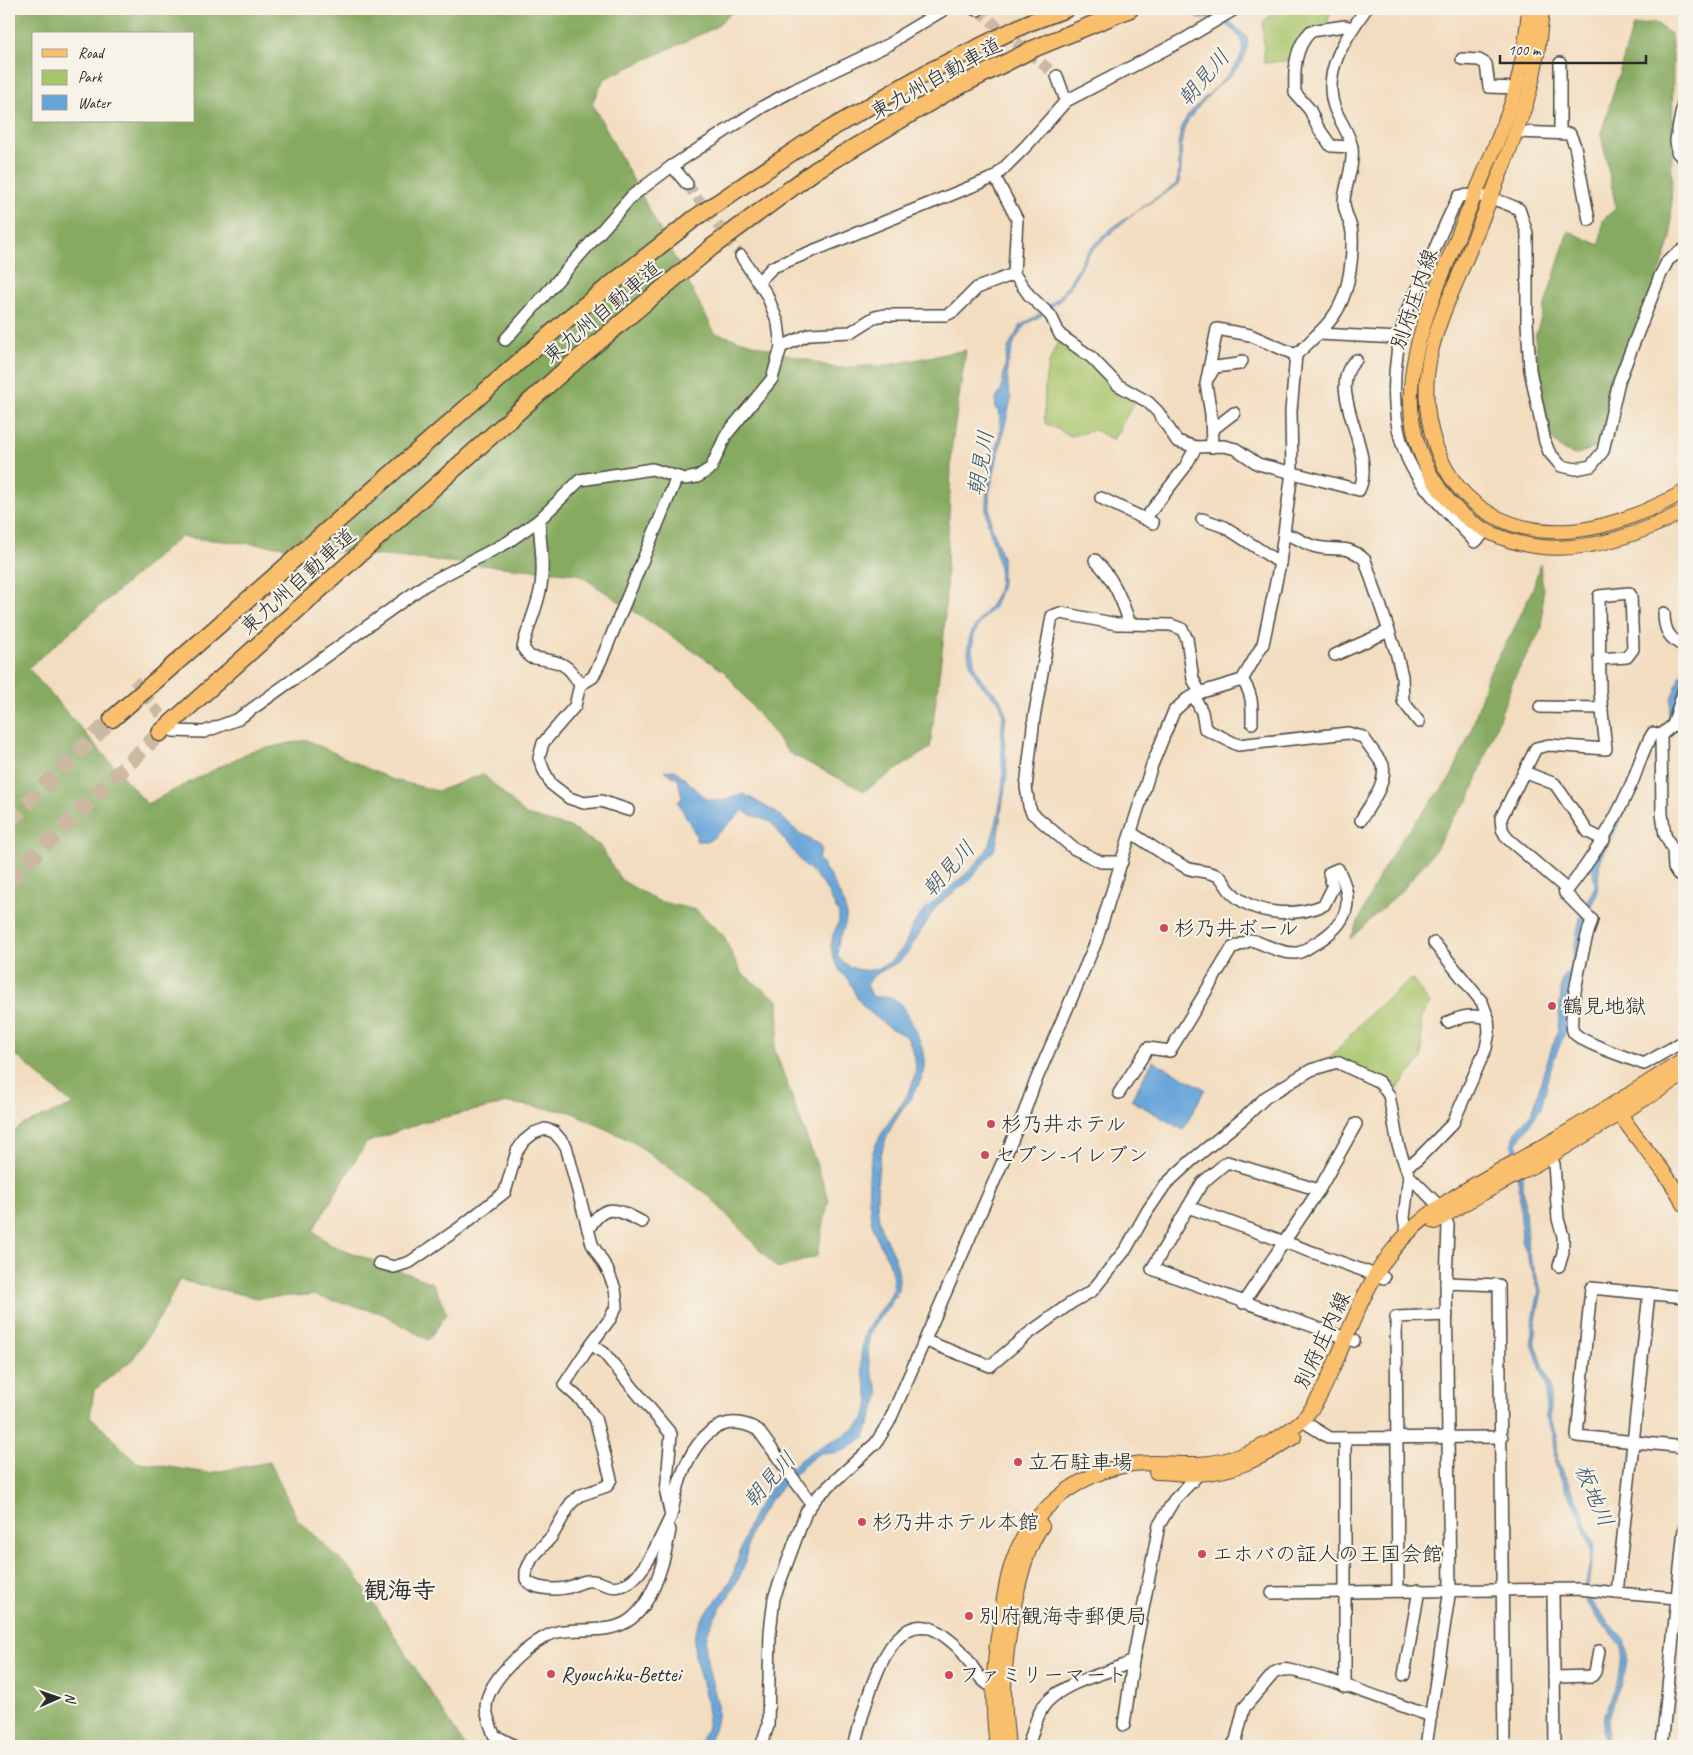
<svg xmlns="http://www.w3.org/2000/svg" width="1693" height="1755" font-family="Caveat,'Klee One',sans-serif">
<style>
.green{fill:#a8c56c;stroke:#6a784c}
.forest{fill:#86aa60;stroke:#586a46;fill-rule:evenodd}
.water{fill:#67a5d9;stroke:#496882}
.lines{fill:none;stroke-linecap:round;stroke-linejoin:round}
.minor-tunnel{stroke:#cbb9a2;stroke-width:11;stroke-dasharray:11 5.5;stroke-linecap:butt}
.highway-tunnel{stroke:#cbb9a2;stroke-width:16;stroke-dasharray:16 8;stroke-linecap:butt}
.minor-casing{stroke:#494641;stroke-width:14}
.major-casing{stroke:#494641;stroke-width:16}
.highway-casing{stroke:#494641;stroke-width:19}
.minor{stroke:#fff;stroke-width:11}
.major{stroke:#f9bf6d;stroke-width:14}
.highway{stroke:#f9bf6d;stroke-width:16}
.poi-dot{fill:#d1495b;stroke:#f7f3e8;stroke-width:2}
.labels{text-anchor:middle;stroke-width:4.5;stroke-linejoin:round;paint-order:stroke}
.street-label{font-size:21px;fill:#2b2b2b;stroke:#f7f3e8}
.poi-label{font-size:21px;fill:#2b2b2b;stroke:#f7f3e8;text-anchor:start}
.water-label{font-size:22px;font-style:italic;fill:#405668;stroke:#f7f3e8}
.quarter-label{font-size:24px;font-weight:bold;fill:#2b2b2b;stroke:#f7f3e8}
</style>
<rect width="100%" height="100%" fill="#f7f3e8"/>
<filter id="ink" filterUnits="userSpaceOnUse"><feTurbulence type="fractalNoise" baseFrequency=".02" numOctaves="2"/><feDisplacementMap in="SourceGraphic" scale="10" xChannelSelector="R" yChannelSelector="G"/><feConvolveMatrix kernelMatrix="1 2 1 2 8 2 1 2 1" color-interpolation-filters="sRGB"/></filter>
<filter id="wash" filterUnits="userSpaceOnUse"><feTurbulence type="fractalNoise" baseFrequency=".0096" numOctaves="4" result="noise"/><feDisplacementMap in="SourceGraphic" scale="20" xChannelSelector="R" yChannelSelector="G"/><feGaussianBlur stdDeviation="1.12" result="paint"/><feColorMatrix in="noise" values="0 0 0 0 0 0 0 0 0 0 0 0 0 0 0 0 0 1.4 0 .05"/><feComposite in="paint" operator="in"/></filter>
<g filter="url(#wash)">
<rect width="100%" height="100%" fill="#f3ddc0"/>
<g class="green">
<polygon points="1282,9 1331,9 1327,26 1318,27 1292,60 1264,63 1263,23 1266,19"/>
<path d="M1059,340L1092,362L1136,400L1113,440L1095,430L1071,436L1045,423C1044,389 1043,370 1059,340Z"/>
<polygon points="1412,979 1430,1004 1421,1016 1422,1058 1397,1089 1391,1093 1329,1059 1369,1014"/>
</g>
<g class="forest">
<path d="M9,9H736L714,28L604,79L592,103L715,333L835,368L888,365L966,350L952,443L944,635L930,748L864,791L789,753L725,672L578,574L180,537L28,668L147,804L251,751L307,740L390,779L438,791L483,774L526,815L570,827L600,846L621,880L658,901L696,910L723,935L741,973L778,1000L779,1029L774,1048L829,1199L817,1256L778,1269L709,1196L633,1142L571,1112L508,1103L423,1122L366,1143L313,1230L331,1245L433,1283L447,1314L428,1340L381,1313L312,1295L258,1298L179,1280L165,1309L133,1359L94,1390L90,1416L136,1462L209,1473L270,1462L297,1519L355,1574L465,1746H9V1135L24,1124L73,1105L9,1049ZM34,34H194V121H34Z"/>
<polygon points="1655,23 1671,34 1673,57 1671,239 1597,447 1575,455 1564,451 1552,439 1544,420 1535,337 1568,231 1600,245 1603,220 1616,208 1601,134 1633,26"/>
<polygon points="1540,564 1543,588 1542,628 1514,678 1469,800 1453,818 1436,849 1404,888 1350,939 1381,873 1403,837 1451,777 1471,732 1487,677 1513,631 1533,588"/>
</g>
<g class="water">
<path d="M1187,9H1209L1220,13L1247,37C1250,65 1229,75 1212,92C1204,100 1196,109 1190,118C1175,137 1186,165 1178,185L1133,214L1105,238L1088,255L1072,284L1060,300L1039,317L1026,324L1015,340L1007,367L1008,386L1011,399L989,494L991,524L1002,557V585L994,607L980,623L974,635L972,650L976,670L983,682L1002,700L1006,715L1004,735L1007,774L997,841L994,850L969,881L937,905L908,952L900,961L873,976L867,984L872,996C879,999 887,995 894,999C904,1004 908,1017 913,1026C943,1083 905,1092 886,1139C878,1158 877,1181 877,1202C878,1210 878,1220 881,1228C888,1247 903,1266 898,1289C895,1300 885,1311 878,1320C861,1342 869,1369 879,1392V1396L865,1437C857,1442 848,1450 839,1452C831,1455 825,1450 817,1455C792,1473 760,1507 749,1536C747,1544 747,1554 745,1562C744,1569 739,1577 736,1583C725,1607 704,1622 706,1651C709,1691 730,1707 706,1746H696C724,1718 693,1675 694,1641C695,1618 713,1607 725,1590C738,1570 740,1544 750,1522C763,1492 793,1461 822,1446C837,1437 856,1433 865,1417C875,1397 860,1377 861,1357C862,1346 863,1335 869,1326C877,1312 893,1300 893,1284C893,1259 879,1248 873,1227C868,1208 868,1185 870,1166C875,1116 938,1092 907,1037L888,1027L866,1009L857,998L849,981L840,971L834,959L831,947L833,935L839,922V914L825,887L808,867L806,868L771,822L746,813L744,810L709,841H696V835L678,802L682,798L678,779L664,771L675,770L707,799L721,801L744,794L777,813L800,834L818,844L822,850L818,858C827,871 848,903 846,919C844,934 835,940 838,958C860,978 884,973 902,949C907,943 908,935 911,929C928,896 980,874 991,840C998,820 1003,794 1003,773C1002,761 1001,748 1001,736C1002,725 1005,712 999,702C997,698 991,695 988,692C976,681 968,665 968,649C968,622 995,611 999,586C1003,558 986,534 986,505C986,479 996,457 1000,431C1001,424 999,416 999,409H995L996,399L1001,391L1008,348L1021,325L1038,315L1058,298L1070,282L1086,253L1112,228L1176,184C1183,165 1174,141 1184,122C1194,101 1253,64 1241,40C1237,31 1223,23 1215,17L1199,19Z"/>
<path d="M1684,667V680L1675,707L1663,733L1650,750L1636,790L1600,859L1597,894L1588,911L1575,970L1568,986L1565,1033L1553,1061L1541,1108L1517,1143L1523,1184L1528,1251L1542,1291L1535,1325V1342L1550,1384V1416L1557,1436V1457L1559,1466L1581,1507L1594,1547L1588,1586L1589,1600L1625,1640C1637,1678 1596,1709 1610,1746H1606L1602,1731L1604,1714L1616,1687L1621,1666L1622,1647L1586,1603L1584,1591L1591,1560L1590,1549L1579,1514L1555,1467L1554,1436L1546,1417V1385L1532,1343V1324L1539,1291L1522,1240L1519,1186L1512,1145L1516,1132L1533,1111L1544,1071L1558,1030L1562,980L1571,966L1580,918L1595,886L1592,866L1641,762L1668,720L1672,696Z"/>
<polygon points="1153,1061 1205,1089 1183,1130 1131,1100"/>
</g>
</g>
<g filter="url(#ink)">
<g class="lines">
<g class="minor-tunnel">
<polyline points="978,10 1057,76"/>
<polyline points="687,184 741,256"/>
<polyline points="134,680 172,730"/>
</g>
<g class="highway-tunnel">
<polyline points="9,821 112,719"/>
<polyline points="9,879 160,733"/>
</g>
<defs>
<g id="minor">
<polyline points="974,9 978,10"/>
<polyline points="1462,59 1479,60 1486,64 1489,87 1516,88"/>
<polyline points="1057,76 1066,101"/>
<polyline points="1683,104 1676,140 1677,152 1684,160"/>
<polyline points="1516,132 1570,134 1575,146 1589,220"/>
<polyline points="1560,132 1560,63"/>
<path d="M1352,147L1331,146L1317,126L1310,110L1295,93C1294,70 1294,48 1311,31L1345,26L1352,28"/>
<path d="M995,177L1017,219L1014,274L1029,295L1051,316L1060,335L1091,357L1118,385L1148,402L1158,412L1177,441L1196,447L1224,446L1236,449L1258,464L1359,490C1378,452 1323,388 1356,360"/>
<polyline points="687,184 672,166 764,106 796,89 890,44 903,34 945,9"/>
<polyline points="741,256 758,282"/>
<polyline points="1318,334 1400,338"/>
<polyline points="505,340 632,196 672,166"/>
<polyline points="781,347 810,334 851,332 875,317 884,315 946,315 954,311 977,288 1014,274"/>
<polyline points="1209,377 1215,367 1239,364 1242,361"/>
<polyline points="1212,430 1234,413"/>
<polyline points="1212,447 1211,414 1206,384 1217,329 1250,335 1296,355"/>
<polyline points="1101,498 1153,523"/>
<polyline points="1145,519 1185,467 1196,447"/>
<polyline points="1202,519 1225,527 1280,563"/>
<path d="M539,520C540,542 545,569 540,591C536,611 527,628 523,648L530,657C556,662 566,659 580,685L575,706L543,743L539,758L544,771L551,784L569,798L584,803L601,801L628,810"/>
<path d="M1462,528L1473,530L1481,536L1475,542C1456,521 1433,500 1417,476C1387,431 1391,363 1406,314C1410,301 1419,288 1424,276C1435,248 1445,222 1459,196C1482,193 1498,200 1519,209L1527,233V322L1530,370L1545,442L1549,452L1561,466L1576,469L1591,466L1603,451L1619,381L1660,276L1668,260L1684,249"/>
<path d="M1284,535C1296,535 1302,543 1313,546C1335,553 1346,542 1365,560L1396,652L1402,676L1403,701L1419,722"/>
<path d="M1095,560C1112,577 1120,595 1128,618L1125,624H1117L1061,613L1052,616L1034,718L1026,787L1029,806L1032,813L1073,848L1101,862H1122"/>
<path d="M1664,613C1664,630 1669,639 1684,646"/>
<polyline points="1125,624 1171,625 1182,629 1187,639 1193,679 1200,693"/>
<polyline points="1335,655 1389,631"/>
<path d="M1599,659L1627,657L1633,649L1631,596L1629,593L1599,596L1600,692L1606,749L1549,745L1536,748L1501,818L1502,829L1507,838L1564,887L1565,893L1592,920C1586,936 1565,1022 1574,1033C1584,1044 1629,1058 1644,1064L1684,1041"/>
<path d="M1242,680C1253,693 1252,707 1252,723"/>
<polyline points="580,685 593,677 603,656 677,477"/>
<path d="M1194,696L1202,712L1205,729L1238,745L1348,733L1363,737L1383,765C1387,784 1370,804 1361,820"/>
<polyline points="1540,707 1602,708"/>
<polyline points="173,731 204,732 238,719 425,585 508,542 539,520 580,480 652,469 684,479 697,477 711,468 726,435 772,379 781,347 778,323 767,295 758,282 773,267 995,177 1027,145 1066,101 1185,39 1235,9"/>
<polyline points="1661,735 1662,814 1665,835 1673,850 1674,868 1678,874 1684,875"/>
<polyline points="1524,772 1555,784 1588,832 1604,840"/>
<path d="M1565,893C1591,861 1612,827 1629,789C1639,769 1641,751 1653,733L1661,735L1673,725L1684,689"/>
<polyline points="1434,943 1482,1002 1488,1018"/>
<path d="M1119,1093L1148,1048L1170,1051L1232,948L1251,940C1265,944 1281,954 1296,953C1303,953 1310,946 1316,943C1347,924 1356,903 1338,869L1329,873L1333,887L1324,905C1295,917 1255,916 1231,892C1227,888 1224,881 1220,877C1209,870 1196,872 1187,868C1168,858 1150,845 1132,833"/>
<polyline points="1545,1150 1554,1164 1558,1219 1563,1236 1563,1253 1559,1266"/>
<path d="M1406,1166L1417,1160L1453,1123L1486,1048L1489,1032L1488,1018C1473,1014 1462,1016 1448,1022"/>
<polyline points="1319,1190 1227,1162 1202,1183 1152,1269 1354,1341"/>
<polyline points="1188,1207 1384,1278"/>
<path d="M588,1230C604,1201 617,1209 642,1222"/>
<polyline points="1407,1234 1404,1218 1409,1176"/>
<path d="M379,1263L394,1267L410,1262L458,1229L505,1192L517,1151L524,1141L534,1133L545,1129L554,1132L566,1146L592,1244L607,1269L615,1289L617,1305L610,1319L591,1344L564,1385L583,1402L595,1418L611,1479L607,1486L581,1495L571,1503L552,1536L532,1558L526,1571V1579C531,1589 555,1590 565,1588C573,1587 579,1582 587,1581C602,1579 610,1593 628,1583C646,1572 662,1535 671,1516L666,1493L671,1434L604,1353L591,1344"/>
<polyline points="1446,1283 1499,1285 1504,1746"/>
<polyline points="1649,1293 1617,1593 1677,1598"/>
<polyline points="1684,1297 1591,1288 1577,1436 1684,1447"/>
<polyline points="1243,1303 1319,1190 1356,1124"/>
<polyline points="926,1341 990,1366 1028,1334 1071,1303 1092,1291 1126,1249 1148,1210 1165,1185 1191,1161 1245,1117 1266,1097 1311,1070 1337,1062 1379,1082 1389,1095 1398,1145 1409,1176 1440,1207 1448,1225 1446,1283 1450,1589 1426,1746"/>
<polyline points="1309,1425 1330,1438 1502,1437"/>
<polyline points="1345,1438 1345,1687"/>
<path d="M672,1512C678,1472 706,1400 758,1430L811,1503"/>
<polyline points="1398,1591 1396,1317 1447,1315"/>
<polyline points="1553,1591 1555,1746"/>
<polyline points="1272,1593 1579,1589 1617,1593"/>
<polyline points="1404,1675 1419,1590"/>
<polyline points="1554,1677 1592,1676 1595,1672 1599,1651"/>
<polyline points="1124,1725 1133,1661"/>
<path d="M515,1746L494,1735C491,1726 486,1716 486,1706C487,1680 533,1638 557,1632C581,1627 610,1635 631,1619C655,1601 665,1558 670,1530"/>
<path d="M761,1746L768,1726L770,1632L774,1598L806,1512L817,1497L876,1443L889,1422L1024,1113L1034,1085L1096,942L1152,765L1174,711L1187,699L1202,692L1242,680L1263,644L1280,563L1292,472L1291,411L1296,355C1311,340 1330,325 1339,307C1350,286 1353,255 1352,233C1351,221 1343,212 1344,200C1346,182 1354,166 1352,148C1350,134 1340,122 1335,109C1321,73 1346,37 1366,9"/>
<path d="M854,1746C863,1715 887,1598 940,1633C948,1639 957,1645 963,1653C973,1666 982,1688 1000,1688"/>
<path d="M1028,1746C1033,1733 1036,1714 1046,1703C1068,1679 1106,1675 1133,1661L1159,1525L1174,1500L1199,1474"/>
<path d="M1232,1746L1236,1740L1244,1708L1274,1673C1279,1670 1284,1669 1289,1670C1335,1679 1386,1701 1431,1716"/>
<polyline points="1662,1746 1684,1529"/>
</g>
<g id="major">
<path d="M1529,9C1526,43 1521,76 1510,108C1492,157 1470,205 1451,253C1421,326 1388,401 1432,477C1445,500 1463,519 1487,531C1552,564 1624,543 1684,511"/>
<path d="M1542,9C1539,44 1535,79 1523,112C1507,159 1488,204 1470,249C1456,284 1438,319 1430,356C1418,416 1437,486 1494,516C1557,549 1627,523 1684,492"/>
<path d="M1616,1108C1638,1144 1664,1166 1684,1204"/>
<polyline points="1435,1222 1465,1203 1549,1157 1684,1075"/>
<path d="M1156,1472C1168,1472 1180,1474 1192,1474C1231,1474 1262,1458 1294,1437"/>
<path d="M997,1746C991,1702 993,1661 1001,1618C1004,1597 1007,1575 1015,1555C1033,1509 1080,1473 1128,1465C1151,1460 1175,1465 1198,1464C1234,1463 1274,1444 1301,1421C1318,1405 1327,1381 1336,1361C1352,1324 1365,1287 1389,1255C1427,1204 1488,1178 1542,1147C1590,1119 1637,1089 1684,1060"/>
<path d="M1008,1746C1006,1727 1004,1708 1004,1689C1005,1649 1018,1557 1042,1526"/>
</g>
<g id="highway">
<polyline points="112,719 571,316 695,218 806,143 928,72 1028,23 1066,9"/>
<polyline points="160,733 566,369 712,247 816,170 944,94 1033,49 1130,9"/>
</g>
</defs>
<use href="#minor" class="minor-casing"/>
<use href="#major" class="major-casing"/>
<use href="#highway" class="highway-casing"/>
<use href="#minor" class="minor"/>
<use href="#major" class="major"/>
<use href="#highway" class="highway"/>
</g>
</g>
<g class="poi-dot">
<circle cx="1164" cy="928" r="5"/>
<circle cx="1552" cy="1006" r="5"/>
<circle cx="991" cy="1124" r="5"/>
<circle cx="985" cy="1155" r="5"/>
<circle cx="1018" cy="1462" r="5"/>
<circle cx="862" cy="1522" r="5"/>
<circle cx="1202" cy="1554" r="5"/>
<circle cx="969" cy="1616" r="5"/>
<circle cx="551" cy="1674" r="5"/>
<circle cx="949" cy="1675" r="5"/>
</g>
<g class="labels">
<g class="street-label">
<text transform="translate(936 78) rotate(-29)" y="7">東九州自動車道</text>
<text transform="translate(1414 299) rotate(-71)" y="7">別府庄内線</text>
<text transform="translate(602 312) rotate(-40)" y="7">東九州自動車道</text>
<text transform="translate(298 581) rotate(-42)" y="7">東九州自動車道</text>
<text transform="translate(1322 1340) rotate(-65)" y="7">別府庄内線</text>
</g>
<g class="poi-label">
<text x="1174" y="935">杉乃井ボール</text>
<text x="1562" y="1013">鶴見地獄</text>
<text x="1001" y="1131">杉乃井ホテル</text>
<text x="995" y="1162">セブン-イレブン</text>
<text x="1028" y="1469">立石駐車場</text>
<text x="872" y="1529">杉乃井ホテル本館</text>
<text x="1212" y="1561">エホバの証人の王国会館</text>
<text x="979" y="1623">別府観海寺郵便局</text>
<text x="561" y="1681">Ryouchiku-Bettei</text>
<text x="959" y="1682">ファミリーマート</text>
</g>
<g class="water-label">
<text transform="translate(1203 77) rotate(-49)" y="8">朝見川</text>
<text transform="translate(980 463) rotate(-80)" y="8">朝見川</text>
<text transform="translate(948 868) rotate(-48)" y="8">朝見川</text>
<text transform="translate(769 1479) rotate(-48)" y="8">朝見川</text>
<text transform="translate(1595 1495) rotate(67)" y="8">板地川</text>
</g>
<g class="quarter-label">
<text x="400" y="1598">観海寺</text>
</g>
</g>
<rect width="1693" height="1755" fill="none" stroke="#f7f3e8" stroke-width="30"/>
<rect x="32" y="32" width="162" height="90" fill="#f7f3e8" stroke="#a5a39c"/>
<rect x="42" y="49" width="25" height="8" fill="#f9bf6d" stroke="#a5a39c"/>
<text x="78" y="58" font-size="15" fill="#2b2b2b">Road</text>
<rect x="42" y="70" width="25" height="15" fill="#a8c56c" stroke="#a5a39c"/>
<text x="78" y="82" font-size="15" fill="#2b2b2b">Park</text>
<rect x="42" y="95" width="25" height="15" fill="#67a5d9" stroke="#a5a39c"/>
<text x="78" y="108" font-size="15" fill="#2b2b2b">Water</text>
<g transform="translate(58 1698) rotate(88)" stroke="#f7f3e8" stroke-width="4" paint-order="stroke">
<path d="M0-4L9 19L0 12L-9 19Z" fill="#2b2b2b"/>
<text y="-8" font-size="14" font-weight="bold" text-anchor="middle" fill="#2b2b2b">N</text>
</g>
<path d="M1500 55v8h146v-8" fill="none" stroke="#2b2b2b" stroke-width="2.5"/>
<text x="1508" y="55" font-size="15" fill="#2b2b2b" stroke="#f7f3e8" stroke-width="4" paint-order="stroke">100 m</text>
</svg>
